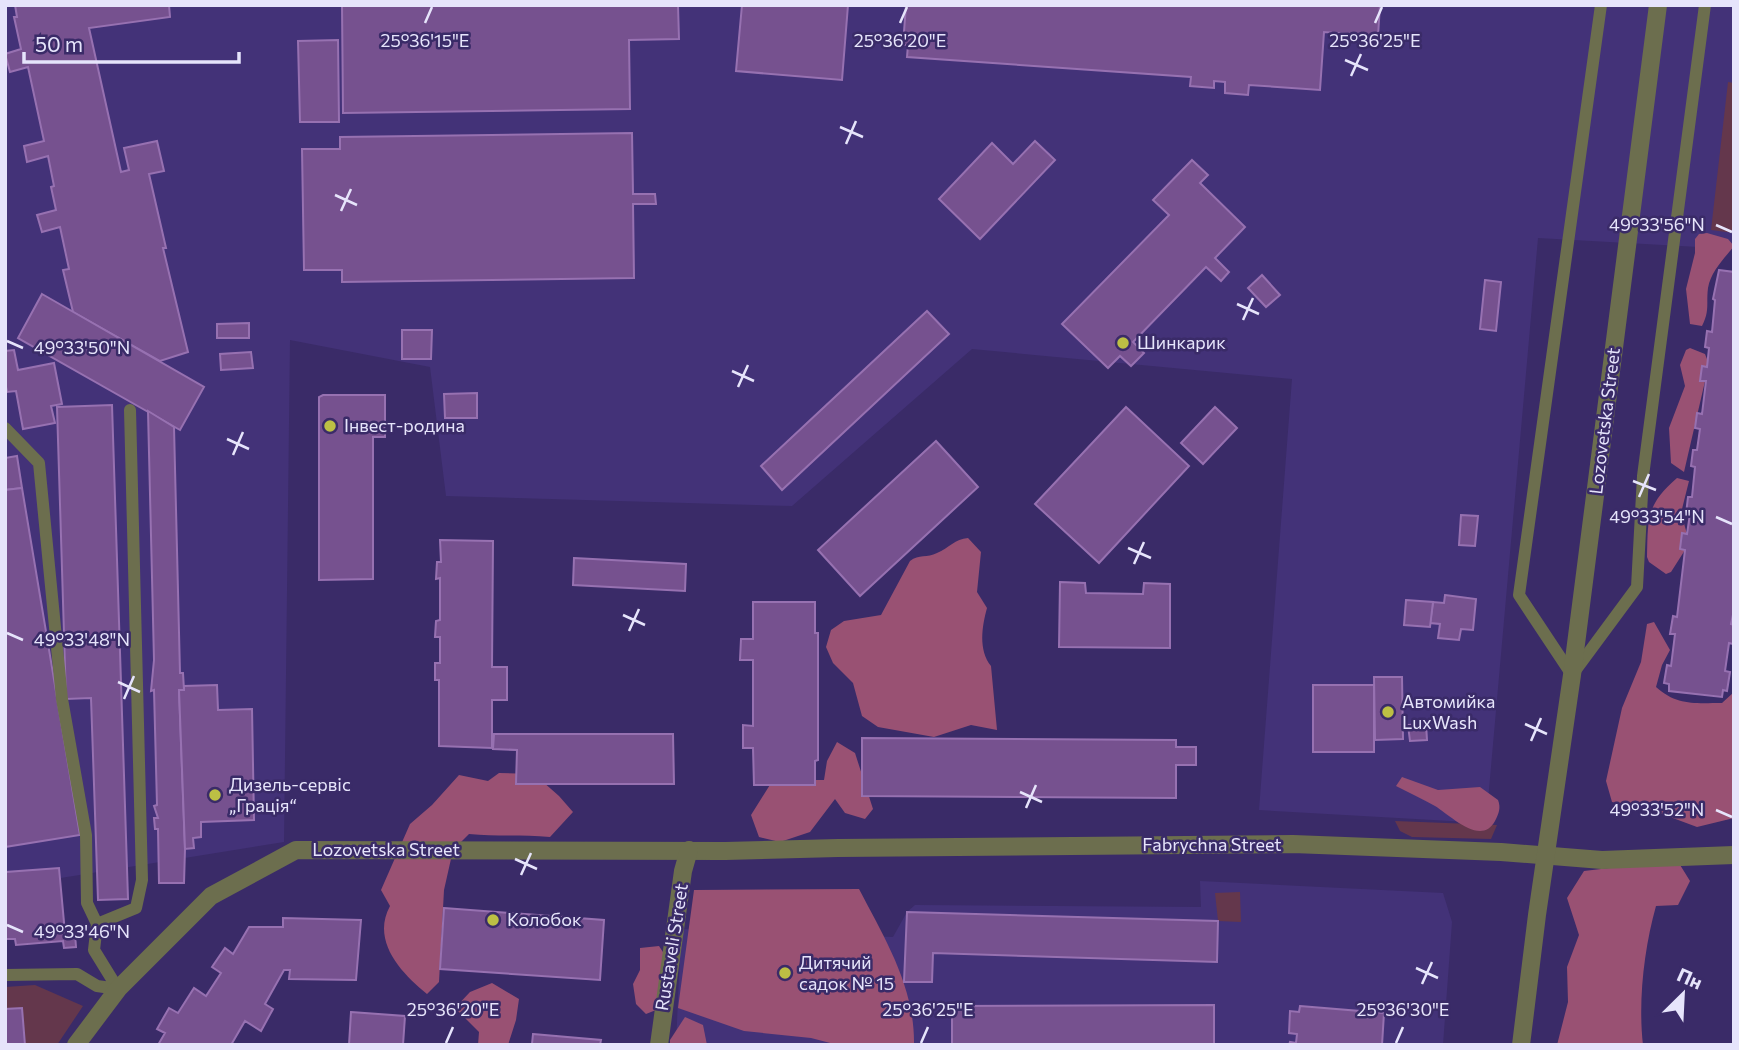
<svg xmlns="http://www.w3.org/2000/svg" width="1739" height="1050" font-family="Commissioner,sans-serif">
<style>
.built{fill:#433278}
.green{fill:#64374c}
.forest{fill:#995173}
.building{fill:#76518f;stroke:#9771b1;stroke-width:2}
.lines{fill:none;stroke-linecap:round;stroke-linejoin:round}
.lane{stroke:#6c6e4e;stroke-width:12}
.street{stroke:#6c6e4e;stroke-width:18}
.ticks{fill:none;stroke:#e6e4fb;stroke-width:2.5}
.poi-dot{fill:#bcbf44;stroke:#3a2b68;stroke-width:2.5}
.labels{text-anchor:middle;stroke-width:5;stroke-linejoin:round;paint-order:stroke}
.poi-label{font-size:18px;fill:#e6e4fb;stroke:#3a2b68;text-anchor:start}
.street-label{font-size:18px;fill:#e6e4fb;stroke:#3a2b68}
.ticks-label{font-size:18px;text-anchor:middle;fill:#e6e4fb;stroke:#3a2b68;stroke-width:5;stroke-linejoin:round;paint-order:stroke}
</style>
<rect width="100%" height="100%" fill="#3a2b68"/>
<g class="built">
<polygon points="5,5 1734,5 1734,249 1538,238 1486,823 1259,810 1292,379 972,349 792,506 446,496 430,367 290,340 284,842 5,887"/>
<polygon points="1200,881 1443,893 1452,922 1443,1045 676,1045 681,929 893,937 907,912 915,905 1201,907"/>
</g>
<g class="green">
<polygon points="1728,82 1734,83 1734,233 1711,230"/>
<polygon points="1395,821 1497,825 1491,839 1412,837 1400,831"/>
<polygon points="1240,892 1241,922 1218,921 1215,893"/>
<polygon points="35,985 83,1006 57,1045 25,1045 22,1008 5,1009 5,987"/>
</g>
<g class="forest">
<path d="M1707,233L1728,239L1734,246C1724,259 1711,271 1708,288C1706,304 1710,310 1702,326L1690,324L1686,289L1695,253V239L1699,234Z"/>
<polygon points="1690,348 1705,354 1709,364 1684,472 1671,463 1669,428 1685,386 1680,365 1686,350"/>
<path d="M1677,478L1689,481L1681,513L1687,534L1685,550L1671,572L1666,574L1649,562L1647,557C1648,518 1646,505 1677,478Z"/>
<path d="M968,538L981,552L977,592L987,608C982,626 978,650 991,666L997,730L971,725L934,737L878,727L862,716L853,683L833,663L826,647L831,630L844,621L881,615L910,561C919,554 927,558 937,553C949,548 955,539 968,538Z"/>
<path d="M1654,622L1670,650L1662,665L1656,687C1677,706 1695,703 1722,703L1734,692V818L1697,827L1654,811L1612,802L1606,781L1622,708L1641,662L1647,624Z"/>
<polygon points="837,742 855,753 873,809 865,819 845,813 835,799 810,832 780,842 759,837 751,815 773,780 824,780 827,761"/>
<path d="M499,773L534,774L559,796L573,812L550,837C522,834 496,837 469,834L453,850L444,890L439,982L427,994C401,973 371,941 390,906L381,890L410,824L432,805L459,775L488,781Z"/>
<path d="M1402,777L1438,790L1480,787L1498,800C1501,808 1499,813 1495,821C1481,847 1450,815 1435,806C1423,799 1409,793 1396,786Z"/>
<path d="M1677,860L1690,881L1678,905L1656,906C1644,949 1638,1001 1643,1045H1557L1568,1002L1567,967L1579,935L1567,898L1584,871Z"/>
<path d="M859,889C885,939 915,987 914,1045H838L811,1038L744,1031L678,1008L694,890Z"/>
<polygon points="659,946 674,969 656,1010 646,1014 636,1004 633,984 640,970 640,948"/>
<polygon points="492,983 519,999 516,1020 508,1045 478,1045 479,1032 455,1008 470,992"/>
<polygon points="685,1017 703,1025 707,1045 670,1045 670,1040"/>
</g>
<g class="building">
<polygon points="15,5 169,5 170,17 89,28 121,172 129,170 124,148 157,141 164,171 149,174 166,248 163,248 188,352 160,361 73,312 63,270 69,269 60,227 42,232 37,215 56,210 51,187 54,186 48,156 27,162 24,146 44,141 28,67 10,72 5,54 21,49 14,17 17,17"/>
<polygon points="342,5 678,5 679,39 629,40 630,109 343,113"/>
<polygon points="742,5 848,5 842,80 736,71"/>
<polygon points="906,5 1380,5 1378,36 1324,32 1320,90 1249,85 1248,95 1225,93 1225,82 1214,81 1214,88 1190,86 1191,77 907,57 908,45 903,45"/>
<polygon points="338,40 339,122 300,122 298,41"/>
<polygon points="632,133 633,194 655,194 656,204 633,204 634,278 342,282 342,270 304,270 302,149 340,149 340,137"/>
<polygon points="1035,141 1055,160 980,239 939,199 992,143 1013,164"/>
<polygon points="1192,160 1208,175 1200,183 1245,227 1215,258 1229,272 1221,281 1206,267 1133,342 1144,353 1131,366 1120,356 1108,368 1062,324 1169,215 1153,200"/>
<polygon points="1719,270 1734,272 1734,610 1731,624 1734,625 1734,637 1733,644 1729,643 1725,671 1730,672 1727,691 1723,690 1722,697 1669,691 1669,684 1664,683 1667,665 1671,666 1675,634 1670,634 1673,616 1677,617 1685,550 1680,549 1682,533 1687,534 1690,514 1686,514 1688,497 1692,497 1695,467 1691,466 1693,450 1697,450 1700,429 1695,428 1697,413 1702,414 1706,381 1700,381 1702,366 1707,367 1709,348 1705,347 1707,331 1712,332 1715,300 1713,299"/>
<polygon points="1262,275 1280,295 1266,307 1248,288"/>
<polygon points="1485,280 1501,282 1496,331 1480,329"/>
<polygon points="42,294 204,387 180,430 18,338"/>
<polygon points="927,311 949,334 782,490 761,466"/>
<polygon points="249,323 249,338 217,338 217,324"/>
<polygon points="402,330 432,330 431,359 402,359"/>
<polygon points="14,350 18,370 54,363 62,404 51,406 55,423 23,429 16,391 7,392 5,382 5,351"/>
<polygon points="251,352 253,368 221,370 220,354"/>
<polygon points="477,393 477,418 445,418 444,394"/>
<polygon points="323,395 385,395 385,437 373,437 373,579 319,580 319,397"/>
<polygon points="112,405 128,899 98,900 91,698 66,699 57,407"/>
<polygon points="1126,407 1189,466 1099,563 1035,504"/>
<polygon points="1215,407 1237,428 1203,464 1181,443"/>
<polygon points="148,411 174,427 180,673 183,673 184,690 179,690 185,849 184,883 159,883 158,829 155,829 154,818 158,818 154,806 157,805 154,690 151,691 154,660"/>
<polygon points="936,441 978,487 860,596 818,550"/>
<polygon points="17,456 22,488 5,490 5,458"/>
<polygon points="22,488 80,835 5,847 5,490"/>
<polygon points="1461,515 1478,516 1475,546 1459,545"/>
<polygon points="440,540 493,541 492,667 507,667 507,700 492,700 492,748 439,746 439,680 435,680 435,663 440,663 440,637 435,637 436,621 440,620 440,578 436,579 437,562 441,562"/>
<polygon points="574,558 686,564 685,591 573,585"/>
<polygon points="1060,582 1085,583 1086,593 1143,594 1144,583 1170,584 1170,648 1059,647"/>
<polygon points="1445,595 1476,599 1473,630 1461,629 1459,640 1438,638 1440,624 1430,623 1433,602 1444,603"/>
<polygon points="1406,600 1433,602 1430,627 1404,625"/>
<polygon points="753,602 815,602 815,633 818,633 818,760 815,761 815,785 754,785 753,748 743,748 743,725 753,726 753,660 740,660 741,639 753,639"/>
<polygon points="1374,677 1402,677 1403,739 1375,740"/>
<polygon points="217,685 218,710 252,709 254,820 201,822 201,837 193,838 194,848 185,849 179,690 184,690 184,686"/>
<rect x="1313" y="685" width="61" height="67"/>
<polygon points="1426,724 1427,740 1410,741 1408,725"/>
<polygon points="494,734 673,734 674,784 516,784 517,750 493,749"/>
<polygon points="862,738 1176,740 1176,747 1196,747 1196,765 1176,765 1176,798 862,796"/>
<polygon points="59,868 65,933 75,933 76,947 64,948 63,941 16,945 15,939 5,939 6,872"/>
<polygon points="444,908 604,920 600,980 440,969"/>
<polygon points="907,912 1218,921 1217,962 933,953 932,982 904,982"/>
<polygon points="283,918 361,920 356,980 289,979 290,970 284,970 265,1004 273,1009 261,1031 245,1021 231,1045 158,1045 165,1033 157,1029 169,1008 178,1013 194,988 206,996 221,973 212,967 225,948 233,954 249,927 283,927"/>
<polygon points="1214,1005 1214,1045 952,1045 952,1006"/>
<polygon points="1300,1006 1384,1013 1382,1045 1289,1045 1290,1042 1296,1043 1297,1034 1289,1033 1290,1011 1299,1012"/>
<polygon points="22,1008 25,1045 5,1045 5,1009"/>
<polygon points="351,1012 405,1016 403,1045 349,1045"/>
<polygon points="533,1034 601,1040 600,1045 527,1045 532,1044"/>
</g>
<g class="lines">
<g class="lane">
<polyline points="1601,5 1519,595 1572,675 1637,587 1643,476 1705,5"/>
<polyline points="5,428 39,463 62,699 86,835 87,903 97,924 94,950 118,989 97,986 77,974 5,975"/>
<polyline points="97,924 136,908 142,880 130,410"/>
</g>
<g class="street">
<polyline points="76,1045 118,989 211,896 296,850 725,851 838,848 1293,844 1501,852 1602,860 1734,855"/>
<polyline points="659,1045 683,871 689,850"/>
<polyline points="1521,1045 1537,915 1572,675 1658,5"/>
</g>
</g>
<path class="ticks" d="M425,23L432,7M900,23L907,7M1375,23L1382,7M1345,60L1368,70M1351,76L1361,54M840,127L863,137M846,144L856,121M335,195L357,205M341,211L351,189M1716,225L1732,232M1237,304L1259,314M1243,320L1253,298M7,341L23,348M732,371L754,381M738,387L748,365M227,439L249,449M233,455L243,432M1633,481L1656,490M1639,497L1649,474M1716,517L1732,524M1128,548L1151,558M1134,564L1144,542M623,615L645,625M629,631L639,609M7,633L23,640M118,682L140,692M124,699L134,676M1525,724L1547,734M1531,741L1541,718M1020,792L1042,802M1026,808L1036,785M1716,810L1732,817M515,859L537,869M521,875L531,853M7,925L23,932M1416,968L1438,978M1422,984L1432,962M446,1043L453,1027M921,1043L928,1027M1396,1043L1403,1027"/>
<g class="poi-dot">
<circle cx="1123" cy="343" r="7"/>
<circle cx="330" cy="426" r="7"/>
<circle cx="1388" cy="712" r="7"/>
<circle cx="215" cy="795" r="7"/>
<circle cx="493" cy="920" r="7"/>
<circle cx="785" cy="973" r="7"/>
</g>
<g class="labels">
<g class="poi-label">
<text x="1137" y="349">Шинкарик</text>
<text x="344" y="432">Інвест-родина</text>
<text x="1402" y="708">Автомийка<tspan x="1402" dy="21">LuxWash</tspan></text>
<text x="229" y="791">Дизель-сервіс<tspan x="229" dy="21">„Грація“</tspan></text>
<text x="507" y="926">Колобок</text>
<text x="799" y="969">Дитячий<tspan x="799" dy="21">садок № 15</tspan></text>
</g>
<g class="street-label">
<text transform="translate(1605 421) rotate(-83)" y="6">Lozovetska Street</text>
<text x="1212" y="851">Fabrychna Street</text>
<text x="386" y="856">Lozovetska Street</text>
<text transform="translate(672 947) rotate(-81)" y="6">Rustaveli Street</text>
</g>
</g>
<g class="ticks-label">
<text x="425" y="47">25°36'15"E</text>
<text x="900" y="47">25°36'20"E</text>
<text x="1375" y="47">25°36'25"E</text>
<text x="1657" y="231">49°33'56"N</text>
<text x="82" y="354">49°33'50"N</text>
<text x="1657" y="523">49°33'54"N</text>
<text x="82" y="646">49°33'48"N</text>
<text x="1657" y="816">49°33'52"N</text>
<text x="82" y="938">49°33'46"N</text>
<text x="453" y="1016">25°36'20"E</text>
<text x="928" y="1016">25°36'25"E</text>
<text x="1403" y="1016">25°36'30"E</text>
</g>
<rect width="1739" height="1050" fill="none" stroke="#e6e4fb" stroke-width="14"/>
<g transform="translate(1683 994) rotate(24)" stroke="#3a2b68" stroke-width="5" paint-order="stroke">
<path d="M0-5L12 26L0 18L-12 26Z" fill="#e6e4fb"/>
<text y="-10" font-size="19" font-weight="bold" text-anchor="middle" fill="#e6e4fb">Пн</text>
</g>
<path d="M24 52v10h215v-10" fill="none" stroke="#e6e4fb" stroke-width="3.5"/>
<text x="35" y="52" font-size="21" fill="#e6e4fb" stroke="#3a2b68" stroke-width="5" paint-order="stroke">50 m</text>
</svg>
